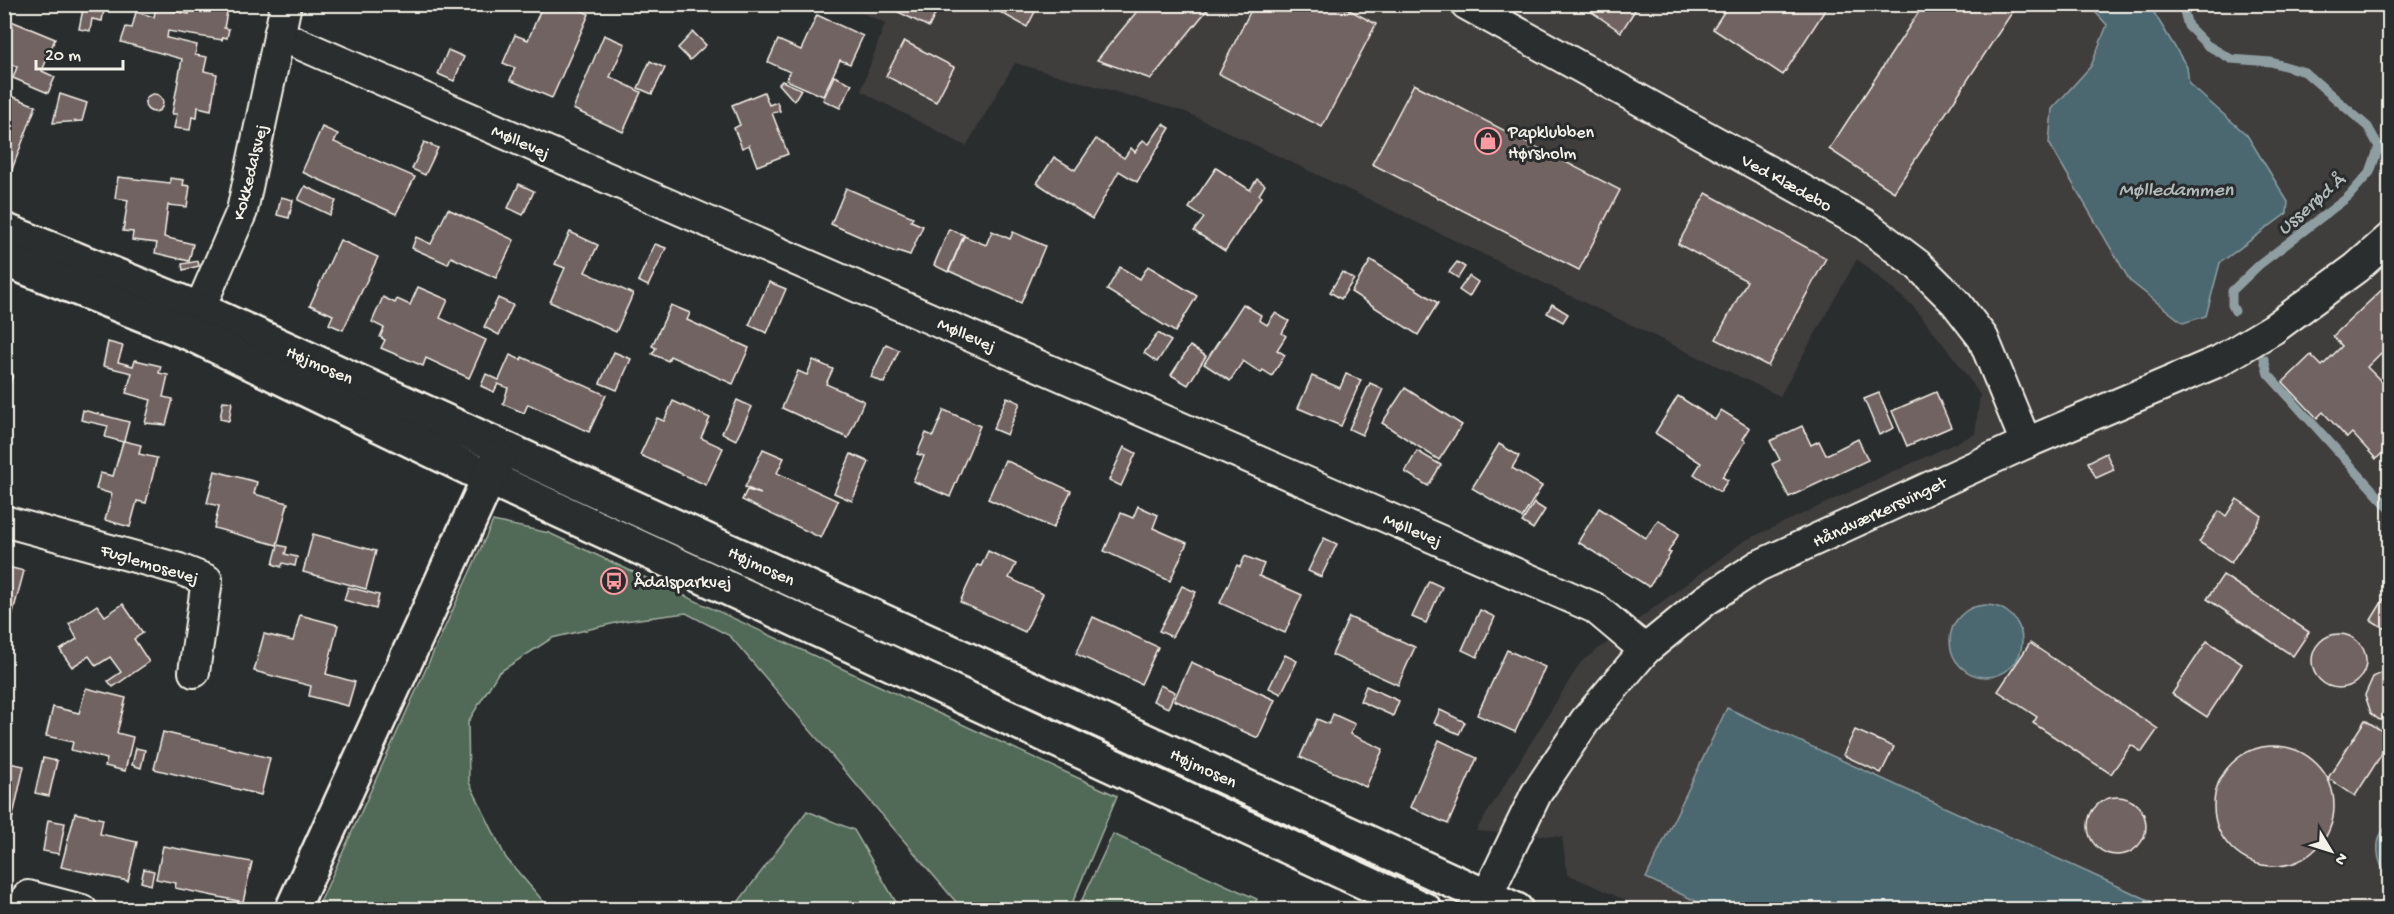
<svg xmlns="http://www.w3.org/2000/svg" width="2394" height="914" font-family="'Gochi Hand',sans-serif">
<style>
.built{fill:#403d3e}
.green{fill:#516a58;stroke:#a2aea0;stroke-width:1.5}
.water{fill:#4c6871;stroke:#8f9fa1;stroke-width:1.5}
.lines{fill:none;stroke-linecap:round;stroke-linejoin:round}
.stream{stroke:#8f9fa1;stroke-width:9}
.building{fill:#726363;stroke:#f4f1e8;stroke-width:1.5}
.street-casing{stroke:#f4f1e8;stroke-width:34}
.secondary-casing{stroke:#f4f1e8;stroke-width:38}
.street{stroke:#2a2d2e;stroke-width:30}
.secondary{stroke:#2a2d2e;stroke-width:33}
.labels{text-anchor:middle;stroke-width:6;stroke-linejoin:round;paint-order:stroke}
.poi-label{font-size:18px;fill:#f4f1e8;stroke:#2a2d2e;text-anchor:start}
.street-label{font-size:18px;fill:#f4f1e8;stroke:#2a2d2e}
.water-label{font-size:20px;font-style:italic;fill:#b1bab8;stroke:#2a2d2e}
</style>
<rect width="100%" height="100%" fill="#2a2d2e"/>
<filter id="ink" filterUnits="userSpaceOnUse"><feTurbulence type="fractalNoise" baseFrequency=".0167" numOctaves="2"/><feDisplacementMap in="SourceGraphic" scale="12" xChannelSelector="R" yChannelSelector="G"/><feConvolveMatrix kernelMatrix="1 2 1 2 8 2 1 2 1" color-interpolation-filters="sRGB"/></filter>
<g filter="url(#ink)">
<polygon class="built" points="2010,4 2019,12 2032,4 2389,5 2389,909 1645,909 1567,874 1562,837 1476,831 1581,662 1744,541 1975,434 1980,395 1958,363 1914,307 1857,259 1780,396 1186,112 1015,63 966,146 861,91 885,23 844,5"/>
<g class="green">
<polygon points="493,521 549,533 1117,796 1071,906 1077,909 962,909 730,636 686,613 624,621 552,638 498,673 468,722 469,782 506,858 550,909 317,909"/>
<polygon points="807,811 854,830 900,909 728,909 736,905"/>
<polygon points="1113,834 1257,899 1252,909 1102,910 1082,900"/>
</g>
<g class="water">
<polygon points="2089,5 2150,6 2187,67 2189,84 2247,135 2288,202 2287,213 2220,263 2206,316 2183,323 2130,281 2049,143 2052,109 2091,66 2107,25"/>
<circle cx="1986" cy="641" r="36"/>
<polygon points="1727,708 2155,903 2152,910 1713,909 1646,878"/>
<path d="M2389,824V878C2376,862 2372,839 2389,824Z"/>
</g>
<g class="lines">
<g class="stream">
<polyline points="2182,4 2188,26 2207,45 2231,59 2271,62 2305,72 2368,127 2379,147 2370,172 2348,197 2259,265 2232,291 2232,305 2235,311"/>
<polyline points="2264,359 2268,374 2390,509"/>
</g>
</g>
<g class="building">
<polygon points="84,4 105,4 102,21 92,19 90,31 79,29"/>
<polygon points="191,4 228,7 224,28 229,29 227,38 223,37 222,40 168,31 167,38 197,45 195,55 207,57 204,71 217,74 211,110 198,107 197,118 192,117 190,130 174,128 177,114 172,114 182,59 121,42 126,27 132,28 136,12 154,17 156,7 189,14"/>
<polygon points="346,4 383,4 382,12"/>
<polygon points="543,4 568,4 589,14 552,98 510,80 515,68 503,63 515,35 528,40"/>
<polygon points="892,4 940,4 929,27 890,8"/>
<polygon points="999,4 1039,4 1027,27 996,10"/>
<polygon points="1143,4 1212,4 1151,79 1097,60"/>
<polygon points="1254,4 1338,4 1376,24 1322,127 1219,74"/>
<polygon points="1580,4 1639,4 1621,32"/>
<polygon points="1729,4 1829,4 1783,75 1713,29"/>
<polygon points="1924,4 2002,4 2013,11 1894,192 1829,149"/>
<polygon points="817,15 863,36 850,64 840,60 823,96 786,80 790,72 768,62 778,40 801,50"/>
<polygon points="4,18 55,39 42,71 55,77 48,93 13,78 17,67 4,61"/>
<polygon points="693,32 706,45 690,60 678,48"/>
<polygon points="604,35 625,44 610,77 641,92 623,132 573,109"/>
<polygon points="904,41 954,67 936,102 886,76"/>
<polygon points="448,50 464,57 454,81 438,74"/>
<polygon points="650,61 665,68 652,94 638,88"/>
<polygon points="834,76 852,84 840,108 823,100"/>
<polygon points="782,81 801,89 794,101 779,84"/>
<polygon points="1414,84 1620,190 1579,270 1372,164"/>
<polygon points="764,92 769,105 777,102 780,111 772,113 788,154 757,166 749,145 742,148 734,128 740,125 732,105"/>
<polygon points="4,93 36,106 8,180 4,178"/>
<circle cx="154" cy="103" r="9"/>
<polygon points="60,94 87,103 82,121 53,123"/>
<polygon points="1163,124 1170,128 1137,182 1119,171 1092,219 1037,183 1054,157 1075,170 1096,139 1124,158 1131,148 1135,152 1143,140 1149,144"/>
<polygon points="322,127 338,134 334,142 415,177 396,214 302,172"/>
<polygon points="424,142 438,148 425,175 412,169"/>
<polygon points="1216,168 1250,190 1257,179 1265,185 1259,195 1261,197 1225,251 1194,231 1204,218 1189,208"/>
<polygon points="118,177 170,183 170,178 184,180 183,185 190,186 187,207 168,205 164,237 193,244 189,261 155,253 157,243 132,240 133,232 123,231 128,200 115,198"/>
<polygon points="519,184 534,191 523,215 508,208"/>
<polygon points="305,186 336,201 330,215 298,200"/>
<polygon points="846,188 913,217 911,221 923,226 910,255 898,251 897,253 831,224"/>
<polygon points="1706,193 1826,258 1768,366 1716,339 1747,281 1678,244"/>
<polygon points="281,197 293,200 289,218 277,215"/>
<polygon points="448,209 514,240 496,278 451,257 448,264 412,248 416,237 431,244"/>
<polygon points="949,229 964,235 948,272 934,265"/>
<polygon points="992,231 1010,239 1013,232 1045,246 1021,303 949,271 964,236 986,245"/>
<polygon points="570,232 598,245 585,272 633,294 616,332 550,302 565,268 555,264"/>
<polygon points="340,240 378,257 343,330 329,324 333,315 310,305"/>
<polygon points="655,244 666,248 648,286 638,281"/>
<polygon points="1371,260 1438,303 1418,335 1351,292"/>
<polygon points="198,261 199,266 183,270 182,264"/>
<polygon points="1457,262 1465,267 1458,278 1449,272"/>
<polygon points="1148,266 1197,296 1175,332 1107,290 1120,267 1140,279"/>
<polygon points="1342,272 1354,279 1341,299 1330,292"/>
<polygon points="1469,276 1478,282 1469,297 1459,290"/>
<polygon points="769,282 786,289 767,333 749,325"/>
<polygon points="2390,282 2390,361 2381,353 2367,367 2390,390 2390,446 2376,459 2352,433 2347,438 2323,412 2317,418 2283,382 2311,355 2322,366 2342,346 2333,336"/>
<polygon points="418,287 448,300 440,318 486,340 469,378 426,358 423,366 381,348 385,340 380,337 384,328 372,322 383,297 395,303 397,299 410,305"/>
<polygon points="498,298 513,305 499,335 484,327"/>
<polygon points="1243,304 1261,315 1259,320 1267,325 1275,313 1289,321 1282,333 1286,336 1277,350 1285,355 1272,376 1263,370 1261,373 1243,361 1230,381 1204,364"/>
<polygon points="1552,304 1568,314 1563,322 1547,313"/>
<polygon points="671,305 690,313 687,320 749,348 733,384 670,356 668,361 652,354 656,348 652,346"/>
<polygon points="1158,333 1171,341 1157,362 1144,353"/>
<polygon points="108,342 123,346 118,362 133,366 135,360 161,366 159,373 168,375 163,397 173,399 166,425 145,423 151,400 126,393 132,373 103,366"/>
<polygon points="886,344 899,350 884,383 871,377"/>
<polygon points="1190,346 1206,356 1188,385 1171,375"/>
<polygon points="614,352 631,359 617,390 600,383"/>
<polygon points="510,355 521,360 522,357 606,395 589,432 528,404 524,413 503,404 508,388 498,384 494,392 481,386 486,374 499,380"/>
<polygon points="813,360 833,369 826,384 864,401 848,438 782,408 798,371 807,375"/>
<polygon points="4,372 13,374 9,386 4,385"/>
<polygon points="1346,374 1361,380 1341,426 1298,408 1312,376 1340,388"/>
<polygon points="1370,383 1383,389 1362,435 1349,429"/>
<polygon points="1405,388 1462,425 1439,460 1382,423"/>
<polygon points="1936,392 1951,427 1907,446 1892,411"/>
<polygon points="1879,393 1894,428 1879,435 1864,399"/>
<polygon points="1678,396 1715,420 1721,410 1750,428 1743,439 1746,441 1722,477 1728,480 1720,492 1694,474 1701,463 1655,433"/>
<polygon points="1007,397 1020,403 1007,435 993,429"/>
<polygon points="737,400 752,407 736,440 722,433"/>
<polygon points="223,401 232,402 229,421 220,419"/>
<polygon points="673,401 710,418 701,438 723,448 706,485 640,455 657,418 664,421"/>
<polygon points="83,410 129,422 124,441 141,445 139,454 157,458 146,503 137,501 130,527 105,520 112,494 96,489 100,473 113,476 123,442 105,437 108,426 81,420"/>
<polygon points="944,410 980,426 950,497 913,481 924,456 917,454 926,433 933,436"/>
<polygon points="1802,426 1811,445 1819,441 1826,455 1858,439 1868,460 1789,497 1772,464 1780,460 1770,441"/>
<polygon points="1499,444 1519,456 1512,468 1542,486 1522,518 1472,488"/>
<polygon points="1124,447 1136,453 1121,486 1109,480"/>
<polygon points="763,449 784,458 777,473 838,501 821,538 742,500 747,490 761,494 745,487"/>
<polygon points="1417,451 1441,465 1428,486 1405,472"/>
<polygon points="2106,453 2114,470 2096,478 2088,462"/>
<polygon points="851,454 869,462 852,501 834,493"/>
<polygon points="1005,460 1071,491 1053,528 988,499"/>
<polygon points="215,471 257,482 254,494 288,503 277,545 214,528 219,506 207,503"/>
<polygon points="2237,499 2262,516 2231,563 2199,542 2219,511 2226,516"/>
<polygon points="1534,503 1545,510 1533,529 1522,522"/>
<polygon points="1138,506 1158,515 1153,528 1187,543 1170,581 1104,551 1121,513 1133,518"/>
<polygon points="1599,508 1646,538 1658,520 1679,534 1668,552 1671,553 1649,587 1578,542"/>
<polygon points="313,534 376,551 366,589 303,572"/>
<polygon points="1324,538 1337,544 1321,577 1308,571"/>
<polygon points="278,545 287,547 285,554 297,557 295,566 283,563 281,567 273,564"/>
<polygon points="988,551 1016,564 1009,578 1043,594 1025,632 960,602 977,565 981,566"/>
<polygon points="1245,556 1264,564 1259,576 1302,595 1285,633 1220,603 1237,565 1240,567"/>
<polygon points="4,566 24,571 5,642 4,642"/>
<polygon points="2223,575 2309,632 2293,656 2207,599"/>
<polygon points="1429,581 1442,587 1426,623 1412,617"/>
<polygon points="1182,586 1196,592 1172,637 1159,631"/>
<polygon points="348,587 379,595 376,609 344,600"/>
<polygon points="2385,597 2390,599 2390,632 2371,620"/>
<polygon points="123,604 143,633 134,639 149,662 113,687 108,681 121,672 110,657 96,666 89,656 72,667 60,650 77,639 69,624 97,605 105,616"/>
<polygon points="1480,610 1495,617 1477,657 1462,650"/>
<polygon points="300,615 338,625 326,674 355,682 348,706 309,696 311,686 254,671 264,634 293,641"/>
<polygon points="1093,617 1158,647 1141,684 1076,654"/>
<polygon points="1349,617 1415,647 1398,685 1332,655"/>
<circle cx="2339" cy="661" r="27"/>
<polygon points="2207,641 2242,664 2207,717 2172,694"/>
<polygon points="2030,643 2158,729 2142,752 2131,745 2111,774 2033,723 2037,717 1998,691"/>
<polygon points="1507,650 1545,667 1515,732 1477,715"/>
<polygon points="1285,655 1297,661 1281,694 1269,688"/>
<polygon points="1191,662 1275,700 1258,738 1174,700"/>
<polygon points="2390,669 2390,724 2378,719 2371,713 2365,695 2373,677"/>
<polygon points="1160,685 1175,692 1168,708 1153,701"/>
<polygon points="1366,686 1399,701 1393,716 1360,701"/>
<polygon points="86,688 126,698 117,733 133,737 125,771 105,766 107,759 71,750 73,742 46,736 53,707 79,713"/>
<polygon points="1440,710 1465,722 1459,734 1434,723"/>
<polygon points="1333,714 1355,724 1350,734 1383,749 1366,787 1300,757 1317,719 1329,724"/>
<polygon points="2365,720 2390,736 2390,741 2355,796 2328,778"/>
<polygon points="1855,730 1894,747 1881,773 1843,755"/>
<polygon points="163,732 270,758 261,795 154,769"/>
<polygon points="1439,740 1477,758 1448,824 1410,807"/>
<circle cx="2274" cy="806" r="60"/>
<polygon points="136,748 145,750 141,768 132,765"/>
<polygon points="43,758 57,761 49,796 35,793"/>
<polygon points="4,762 24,766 9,834 4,833"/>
<circle cx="2117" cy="826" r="29"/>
<polygon points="75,813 103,819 100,834 137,842 128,881 61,867"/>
<polygon points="48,820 65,823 59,854 43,851"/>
<polygon points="163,846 252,862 243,902 175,888 176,883 156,879"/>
<polygon points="144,869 154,871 151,885 141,882"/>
</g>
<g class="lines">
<defs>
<g id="street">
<polyline points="1466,4 1864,224 1918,265 1956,303 1983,338 2026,443"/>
<polyline points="279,35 1595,608 1645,650"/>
<polyline points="190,331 242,211 286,4"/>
<polyline points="4,521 179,569 207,580 194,672"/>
<polyline points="25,910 28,896 82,910"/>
<polyline points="1480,910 1536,794 1585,721 1645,650 1706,600 1758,566 2026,443 2219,361 2273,329 2356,268 2390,238"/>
</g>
<g id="secondary">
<polyline points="4,230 201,310 1516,910"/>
<polyline points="4,259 189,333 489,478 1425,910"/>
<polyline points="292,910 498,458"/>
</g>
</defs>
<use href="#street" class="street-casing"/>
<use href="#secondary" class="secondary-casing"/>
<use href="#street" class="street"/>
<use href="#secondary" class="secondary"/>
</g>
</g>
<defs>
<symbol id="shop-ring" viewBox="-11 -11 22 22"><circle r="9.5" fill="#2a2d2e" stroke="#ff9aa2" stroke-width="1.5"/><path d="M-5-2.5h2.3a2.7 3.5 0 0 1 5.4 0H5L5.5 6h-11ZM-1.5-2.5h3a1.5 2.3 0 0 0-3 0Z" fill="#ff9aa2"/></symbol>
<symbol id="bus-ring" viewBox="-11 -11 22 22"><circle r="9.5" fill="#2a2d2e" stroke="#ff9aa2" stroke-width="1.5"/><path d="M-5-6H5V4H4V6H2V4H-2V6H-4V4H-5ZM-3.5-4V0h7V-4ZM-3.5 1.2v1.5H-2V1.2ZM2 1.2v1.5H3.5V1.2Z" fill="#ff9aa2"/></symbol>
</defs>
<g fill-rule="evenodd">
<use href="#shop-ring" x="1473" y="126" width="30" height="30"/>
<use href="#bus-ring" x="599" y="566" width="30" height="30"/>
</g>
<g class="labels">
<g class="poi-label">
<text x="1508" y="137">Papklubben<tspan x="1508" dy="21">Hørsholm</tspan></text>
<text x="634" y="587">Ådalsparkvej</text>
</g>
<g class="street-label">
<text transform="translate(521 141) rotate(24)" y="6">Møllevej</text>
<text transform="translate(249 172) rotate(-76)" y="6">Kokkedalsvej</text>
<text transform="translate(1787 182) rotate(29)" y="6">Ved Klædebo</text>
<text transform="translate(967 334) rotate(24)" y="6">Møllevej</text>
<text transform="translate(320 364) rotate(24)" y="6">Højmosen</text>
<text transform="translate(1879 511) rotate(-25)" y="6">Håndværkersvinget</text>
<text transform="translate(1413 529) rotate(23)" y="6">Møllevej</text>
<text transform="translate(150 563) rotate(17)" y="6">Fuglemosevej</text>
<text transform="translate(762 565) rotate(25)" y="6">Højmosen</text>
<text transform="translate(1204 767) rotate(25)" y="6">Højmosen</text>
</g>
<g class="water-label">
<text x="2176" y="195">Mølledammen</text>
<text transform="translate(2310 203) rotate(-41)" y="7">Usserød Å</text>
</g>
</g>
<rect width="2394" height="914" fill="none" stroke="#2a2d2e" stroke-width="24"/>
<rect x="12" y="12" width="2370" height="890" fill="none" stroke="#f4f1e8" stroke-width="2" filter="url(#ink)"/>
<g transform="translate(2331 851) rotate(128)" stroke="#2a2d2e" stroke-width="4.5" paint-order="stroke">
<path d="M0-4.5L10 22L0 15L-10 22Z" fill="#f4f1e8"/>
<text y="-9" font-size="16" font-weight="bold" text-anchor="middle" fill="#f4f1e8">N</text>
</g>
<path d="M36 60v9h87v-9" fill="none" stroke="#f4f1e8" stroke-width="3"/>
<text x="45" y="60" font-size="18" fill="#f4f1e8" stroke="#2a2d2e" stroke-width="4.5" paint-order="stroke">20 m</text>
</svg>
